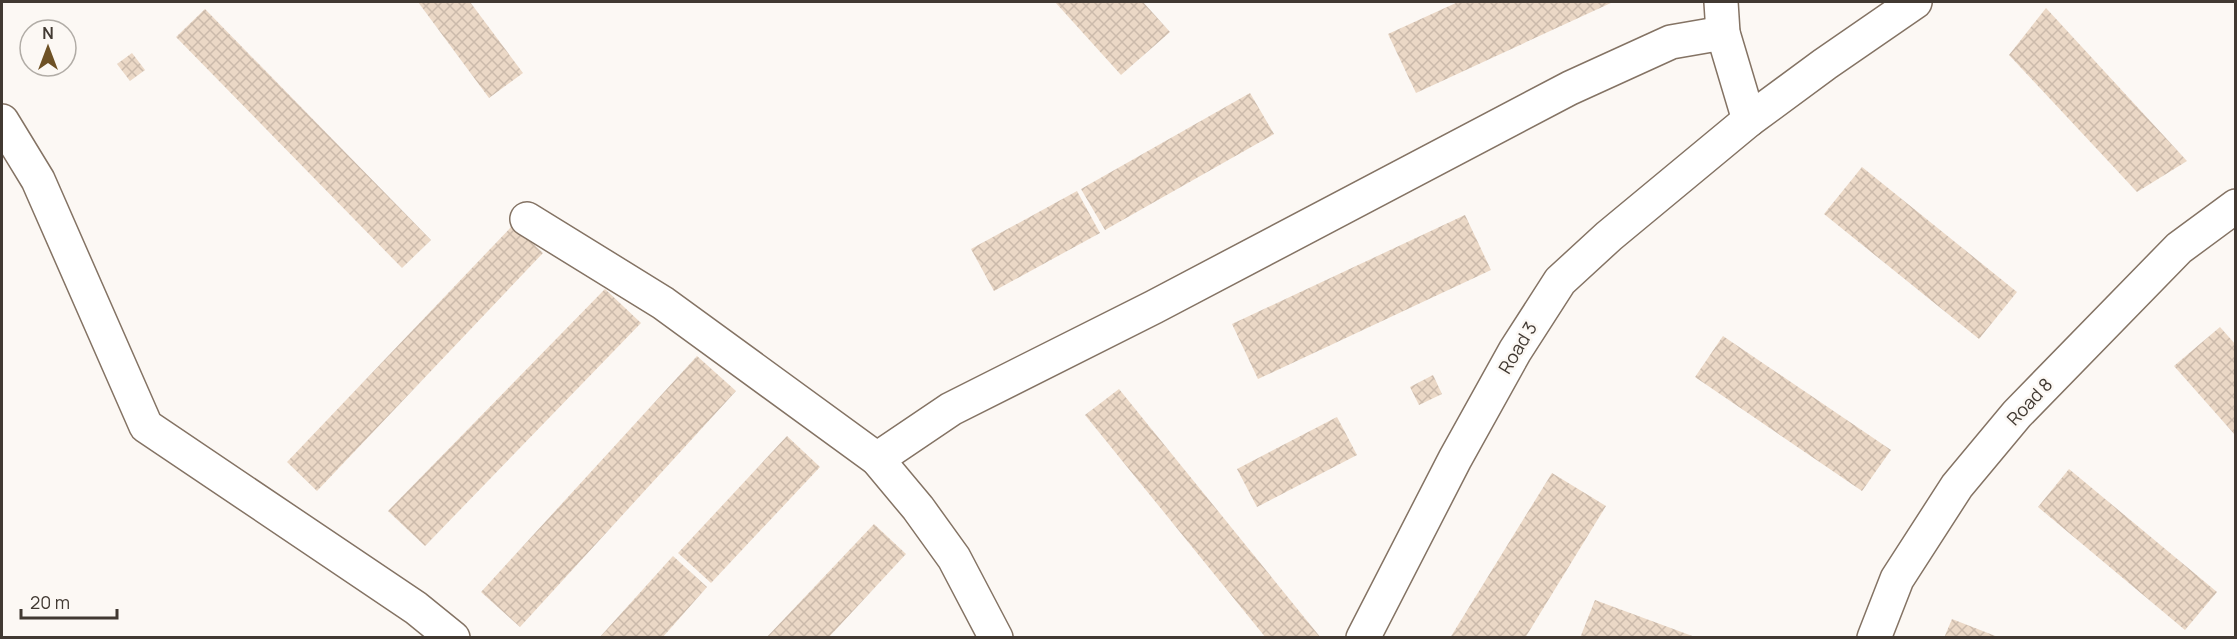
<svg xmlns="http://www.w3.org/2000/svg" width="2237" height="639" font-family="Manrope,sans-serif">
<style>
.building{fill:url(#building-cross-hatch)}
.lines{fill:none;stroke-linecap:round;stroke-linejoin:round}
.minor-casing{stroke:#847364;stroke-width:36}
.minor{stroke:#fff;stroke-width:33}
.labels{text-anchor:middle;stroke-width:5;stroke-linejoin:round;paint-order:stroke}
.street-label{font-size:18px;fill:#413932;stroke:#fcf8f4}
</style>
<defs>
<pattern id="building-cross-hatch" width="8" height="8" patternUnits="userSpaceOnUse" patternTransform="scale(1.5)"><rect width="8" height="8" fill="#ebd8c6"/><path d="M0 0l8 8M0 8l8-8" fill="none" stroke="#cbbaab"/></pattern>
</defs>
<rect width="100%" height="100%" fill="#fcf8f4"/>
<g class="building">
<polygon points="418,2 470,2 523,73 489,98"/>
<polygon points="1055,2 1143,2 1170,32 1121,75"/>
<polygon points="1458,2 1613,2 1416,93 1388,34"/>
<polygon points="2046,8 2187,161 2137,192 2009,55"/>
<polygon points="205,9 431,240 402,268 176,37"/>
<polygon points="132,53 145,70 130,81 117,64"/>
<polygon points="1250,93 1274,134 1105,230 1081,189"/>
<polygon points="1862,167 2017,292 1979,339 1824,214"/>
<polygon points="1077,191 1100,233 994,291 971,249"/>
<polygon points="1465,215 1491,270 1258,379 1232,324"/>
<polygon points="513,225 543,253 317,491 287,462"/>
<polygon points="605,289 641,323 425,546 388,511"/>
<polygon points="2220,327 2236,345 2236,436 2174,366"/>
<polygon points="1723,336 1891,450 1862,491 1695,377"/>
<polygon points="697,356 736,391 520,627 481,592"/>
<polygon points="1433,375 1442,394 1419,405 1410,387"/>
<polygon points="1119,389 1321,638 1266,638 1085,415"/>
<polygon points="1337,417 1357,455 1257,507 1237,469"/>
<polygon points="787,436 820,467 711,583 678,553"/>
<polygon points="2069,469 2217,592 2185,630 2038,507"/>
<polygon points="1552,473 1606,506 1525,638 1450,638"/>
<polygon points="874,524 906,554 828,638 766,638"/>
<polygon points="673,556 707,587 662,638 599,638"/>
<polygon points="1595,600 1695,637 1695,638 1580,638"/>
<polygon points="1952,619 1998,637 1997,638 1944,638"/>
</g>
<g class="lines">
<defs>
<g id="minor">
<polyline points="1721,2 1723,33 1749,120"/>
<polyline points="2,121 38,180 146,426 416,608 453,638"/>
<polyline points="527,219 663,303 877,459 918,508 954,558 996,638"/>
<polyline points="877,459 951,409 1154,307 1570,88 1671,42 1723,33"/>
<polyline points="1363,638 1455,459 1515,351 1560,281 1609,236 1749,120 1825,64 1915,2"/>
<polyline points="1874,638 1897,579 1957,486 2017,414 2179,248 2236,206"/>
</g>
</defs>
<use href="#minor" class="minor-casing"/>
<use href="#minor" class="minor"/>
</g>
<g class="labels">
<g class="street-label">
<text transform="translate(1518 348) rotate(-59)" y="6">Road 3</text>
<text transform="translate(2030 402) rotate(-47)" y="6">Road 8</text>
</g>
</g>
<rect width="2237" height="639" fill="none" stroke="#413932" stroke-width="6"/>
<g transform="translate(48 48)"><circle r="28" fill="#fcf8f4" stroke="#b1aca6" stroke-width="1.5"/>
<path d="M0-4.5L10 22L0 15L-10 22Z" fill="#6e5125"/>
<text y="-9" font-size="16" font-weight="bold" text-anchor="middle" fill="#413932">N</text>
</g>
<path d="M21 609v9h96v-9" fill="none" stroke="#413932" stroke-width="3"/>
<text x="30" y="609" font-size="18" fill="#413932" stroke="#fcf8f4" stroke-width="4.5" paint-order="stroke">20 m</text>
</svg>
